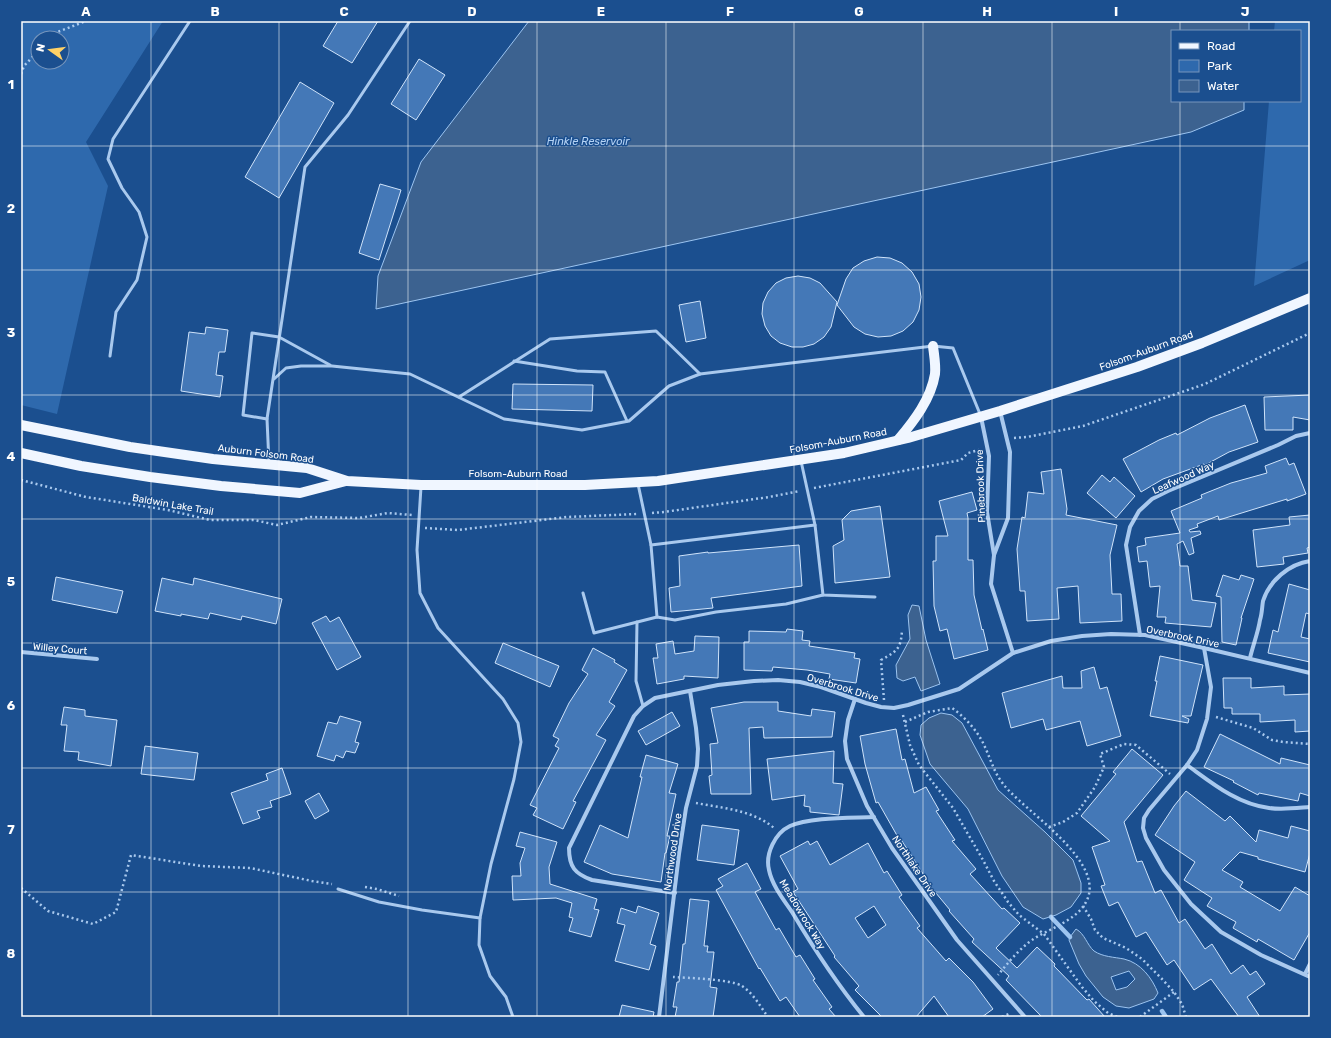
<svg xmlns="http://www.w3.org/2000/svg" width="1331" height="1038" font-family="Rubik,sans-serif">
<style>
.green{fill:#2e69ad;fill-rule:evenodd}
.water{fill:#3c6290;stroke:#9cc4f0;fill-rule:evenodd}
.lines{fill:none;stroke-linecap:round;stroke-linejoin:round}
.stream{stroke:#9cc4f0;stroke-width:4.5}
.building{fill:#4478b7;stroke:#cfe3fa;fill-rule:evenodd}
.path{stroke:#a9c9ee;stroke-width:2.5;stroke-dasharray:2 3;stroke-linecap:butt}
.lane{stroke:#a9c9ee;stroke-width:3}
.street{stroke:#a9c9ee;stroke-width:4}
.primary{stroke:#f0f6ff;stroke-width:10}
.grid{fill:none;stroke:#fff;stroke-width:1;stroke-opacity:0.55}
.labels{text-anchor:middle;stroke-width:3;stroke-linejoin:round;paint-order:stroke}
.street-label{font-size:10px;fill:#fff;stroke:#1b4f8f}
.water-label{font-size:11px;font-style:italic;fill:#b5d3f5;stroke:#1b4f8f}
.neatline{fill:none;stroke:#fff;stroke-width:1.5}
.grid-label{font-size:13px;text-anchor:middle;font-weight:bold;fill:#fff}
</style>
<rect width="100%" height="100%" fill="#1b4f8f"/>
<g class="green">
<path d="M21,21H163L86,142L108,186L57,414L21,405ZM38,38H62V62H38Z"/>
<polygon points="1275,21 1310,21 1310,260 1254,286 1269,101 1300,101 1300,31 1274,31"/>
</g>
<g class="water">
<polygon points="529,21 1249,21 1249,31 1172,31 1172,101 1244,101 1244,110 1191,132 376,309 378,276 421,162"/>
<polygon points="912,605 919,606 926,640 940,684 921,691 915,677 903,681 897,678 896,665 910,639 908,615"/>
<polygon points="941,713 952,715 962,723 998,790 1045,832 1073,860 1081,883 1081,893 1071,907 1056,915 1043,919 1023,907 1002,876 968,809 930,764 920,735 921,725 929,718"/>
<path d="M1076,929C1085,934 1087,945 1094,951C1103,957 1114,957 1124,959C1141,963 1152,978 1158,993L1154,999L1129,1008L1116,1006L1103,997L1086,976L1079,964L1069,940L1070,937ZM1129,971L1135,979L1127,987L1116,990L1111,977Z"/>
</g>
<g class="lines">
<g class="stream">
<polyline points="1051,917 1070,937"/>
<polyline points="1162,1011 1166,1017"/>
</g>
</g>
<g class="building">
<polygon points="338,21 378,21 352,63 323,46"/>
<polygon points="419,59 445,75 416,120 391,104"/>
<polygon points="300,82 334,103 279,198 245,177"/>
<polygon points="380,184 401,190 379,260 359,253"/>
<polygon points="877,257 890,258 902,263 912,272 919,284 921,297 919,310 913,322 903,331 891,336 878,337 865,334 854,327 837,305 846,279 853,268 864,261"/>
<polygon points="798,276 810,278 820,283 837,302 831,327 824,337 814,344 803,347 792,347 780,343 771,336 765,326 762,314 763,303 768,292 776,283 786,278"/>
<polygon points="700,301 706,338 686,342 679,305"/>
<polygon points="206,327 228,330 225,352 219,352 216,375 223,376 220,397 181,391 189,332 205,334"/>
<polygon points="513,384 593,385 592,411 512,409"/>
<polygon points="1310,395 1310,420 1293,417 1293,430 1265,430 1264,397"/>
<polygon points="1245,405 1258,442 1229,452 1205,465 1204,464 1163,479 1141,492 1123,459 1159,440 1176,433 1177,435 1210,418"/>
<polygon points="1286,458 1289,465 1294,463 1306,494 1287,501 1287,499 1219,520 1218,516 1197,524 1198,527 1189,530 1190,532 1200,531 1201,534 1191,538 1194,553 1189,555 1183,541 1177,544 1180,566 1188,566 1192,600 1216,603 1211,627 1165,623 1166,617 1157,617 1160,586 1150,587 1147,561 1139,562 1137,547 1146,545 1145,538 1180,533 1171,511 1202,498 1201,495 1231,483 1267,473 1265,466"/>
<polygon points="1061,469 1067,509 1066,515 1117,525 1110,555 1112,594 1121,594 1122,621 1080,623 1078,586 1057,588 1059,619 1027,621 1025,591 1020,591 1017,549 1022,517 1025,518 1028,492 1044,494 1041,472"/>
<polygon points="1102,475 1110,482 1114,477 1135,496 1116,518 1087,493"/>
<polygon points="972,492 977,510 967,513 968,518 968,560 973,560 974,595 982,630 983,629 988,650 954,659 947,629 940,631 934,606 933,561 936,561 936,536 948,536 939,501"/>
<polygon points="880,506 890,577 835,583 833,546 844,540 842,520 851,511"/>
<polygon points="1310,515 1310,547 1307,548 1308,553 1283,557 1284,564 1257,567 1253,530 1290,525 1289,517"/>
<polygon points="799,545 802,586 711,598 713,608 671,612 669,588 680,586 679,556 708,552 708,553"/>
<polygon points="1223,575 1239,580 1241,575 1254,579 1241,618 1242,618 1236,645 1222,642 1221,597 1216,596"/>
<polygon points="56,577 123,591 117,613 52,600"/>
<polygon points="162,578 193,585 194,578 282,599 276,624 242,616 241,620 210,613 208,619 181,614 181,616 155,611"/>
<polygon points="1289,584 1310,590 1310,614 1306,613 1301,637 1310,639 1310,662 1268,653 1273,630 1278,632"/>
<polygon points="326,616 330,622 339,617 361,657 337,670 312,623"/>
<polygon points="787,629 803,631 802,640 810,641 809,646 855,653 854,658 860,659 856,683 829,679 830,674 807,670 773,667 772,671 744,670 744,642 749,642 749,631 786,632"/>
<polygon points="695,636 719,637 718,678 684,676 684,679 657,684 653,658 658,658 656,644 673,641 675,654 694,651"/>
<polygon points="503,643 559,666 550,687 495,663"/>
<polygon points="593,648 615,660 614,662 627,670 609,702 615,706 596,735 606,740 573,801 576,802 563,829 533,815 537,808 530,805 559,748 555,746 559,739 553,736 569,703 588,674 582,670"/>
<polygon points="1160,656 1203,665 1191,716 1182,716 1189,719 1188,723 1150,716 1157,681 1155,681"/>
<polygon points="1094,667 1100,689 1107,687 1121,736 1087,746 1080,721 1046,730 1043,719 1011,728 1002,693 1062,676 1063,688 1082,688 1081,671"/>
<polygon points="1223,678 1251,678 1251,688 1284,686 1284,695 1310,694 1310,731 1295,732 1295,720 1260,722 1260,714 1232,714 1232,708 1224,708"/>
<polygon points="744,702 778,702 778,711 811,716 812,709 835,712 832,737 764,738 763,727 749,728 751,794 711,794 709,776 712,775 710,744 718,743 711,708"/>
<polygon points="64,707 85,710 85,716 117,720 111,766 78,760 79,752 64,751 67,725 61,725"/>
<polygon points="672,712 680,726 646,745 638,731"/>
<polygon points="340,716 361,722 355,742 359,743 355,753 346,751 343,758 336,755 334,761 317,756 328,722 337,724"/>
<polygon points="896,729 902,760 905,759 914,793 926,787 939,810 936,811 955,840 952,841 976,869 970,874 1002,909 1004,908 1020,923 996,948 1017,968 1037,947 1055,964 1054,966 1087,1000 1089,999 1105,1017 1042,1017 1006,980 1009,976 972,942 974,939 949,911 950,910 926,881 927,880 900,838 899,839 878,802 876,803 865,764 860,736"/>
<polygon points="1220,734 1280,764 1281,758 1310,765 1310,796 1300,793 1298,801 1259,793 1258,795 1233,782 1234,781 1204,767"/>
<polygon points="145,746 198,753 194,780 141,774"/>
<polygon points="1132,749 1163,775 1124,822 1137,862 1142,861 1155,893 1161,890 1179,923 1185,919 1205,949 1212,944 1231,974 1243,965 1250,975 1256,971 1265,984 1247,997 1260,1017 1239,1017 1211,979 1194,990 1174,960 1167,965 1146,932 1136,937 1118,902 1109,906 1101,886 1105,885 1092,847 1110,841 1081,816 1116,774 1113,772"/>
<polygon points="834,751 833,783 843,784 839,815 810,812 810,807 804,806 805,795 772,800 767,759"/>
<polygon points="646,755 678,764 669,793 676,794 667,836 670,836 666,853 665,853 661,882 612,874 584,862 600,825 628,838 642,777 640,777"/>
<polygon points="282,768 291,794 270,801 272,807 257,811 260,818 243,824 231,793 268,780 266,774"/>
<polygon points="1186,791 1225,821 1230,816 1256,842 1259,830 1288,838 1291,826 1310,831 1310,853 1305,872 1258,859 1258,857 1240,852 1222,870 1243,882 1240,887 1280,911 1295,887 1310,896 1310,932 1294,960 1258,939 1257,942 1233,928 1236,922 1207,906 1212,898 1184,880 1195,862 1155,835 1174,806"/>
<polygon points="319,793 329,811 315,819 305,801"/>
<polygon points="702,825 739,830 734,865 697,860"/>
<polygon points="520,832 557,842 549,867 550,884 597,899 594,909 599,910 591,937 569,931 573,918 569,917 572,903 556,898 513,900 512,876 521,876 520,863 525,848 516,846"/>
<path d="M808,841L810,845L817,841L830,865L868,843L884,873L887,871L902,895L899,897L920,926L917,928L946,961L949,958L973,982L993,1009L982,1017H949L934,996L916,1017H882L855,990L859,986L834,957L835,956L793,892L798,889L780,856ZM874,906L886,925L868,938L855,918Z"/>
<polygon points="747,863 761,889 755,892 776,930 779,928 796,957 800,955 815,979 813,980 832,1007 829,1009 836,1017 800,1017 786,997 780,1001 760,968 759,969 716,890 723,886 718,879"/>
<polygon points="690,899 709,901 704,946 708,946 707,952 714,952 710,987 717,988 713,1017 675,1017 677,1007 673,1007 677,982 679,982 683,944 685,944"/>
<polygon points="638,906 659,913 650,944 656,946 649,970 615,961 625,925 617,923 621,908 636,913"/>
<polygon points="622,1005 654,1012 653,1017 619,1017"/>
</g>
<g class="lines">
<g class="path">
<polyline points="51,38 55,33 86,21"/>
<polyline points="21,74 24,66 38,51"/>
<polyline points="1014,438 1027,437 1083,426 1205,384 1310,333"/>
<polyline points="21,480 86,497 168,510 210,520 254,520 277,525 311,517 359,518 388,513 412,515"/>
<polyline points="814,488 961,460 968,453 979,450"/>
<polyline points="652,513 664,512 769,497 800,491"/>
<polyline points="425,528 458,530 567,517 637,514"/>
<path d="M884,700L881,660C897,651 901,649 902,630"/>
<polyline points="903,715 910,745 919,765 953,808 983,860 994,881 1008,902 1019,915 1044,934 1082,987 1094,1001 1108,1013 1117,1017"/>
<polyline points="1216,717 1253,728 1272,740 1283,742 1310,744"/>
<path d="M905,722L928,712L952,708C962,715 972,725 979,736C989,751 992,771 1004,785C1024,811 1108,862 1086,902C1076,921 1048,929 1032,940C1018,950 1008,963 998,975"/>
<path d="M696,803C722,808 753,810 774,828"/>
<polyline points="1049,827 1063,822 1077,813 1095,787 1104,767 1100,754 1124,744 1136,745 1170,774"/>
<polyline points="365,887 377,889 399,896"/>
<polyline points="21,888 48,911 93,924 116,912 131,855 201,866 250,868 312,881 332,884"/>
<polyline points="1083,906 1091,919 1095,930 1103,938 1126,948 1142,959 1162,979 1174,992 1182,1004 1186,1017"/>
<path d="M673,977C687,978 731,979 742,986C753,993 760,1006 768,1017"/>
<polyline points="1002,1017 1011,1013"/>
<polyline points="1140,1017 1174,992"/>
</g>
<g class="lane">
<polyline points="110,356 116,312 137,280 147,237 139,212 122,188 108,159 113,139 190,21"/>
<polyline points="514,361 577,371 605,372 627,421"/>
<polyline points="274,379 286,368 301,366 332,366 410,374 504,419 582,430 629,421 669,386 700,374 933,346 953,348 980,414"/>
<polyline points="459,397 550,339 656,331 700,374"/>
<polyline points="267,419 243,415 252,333 279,337 330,365"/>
<polyline points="269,463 267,419 305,167 348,115 410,21"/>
<polyline points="638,484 651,545 657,617"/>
<polyline points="421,487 417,550 420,593 438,628 503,699 518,723 521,742 514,779 491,864 480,918 479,945 490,976 506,997 513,1017"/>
<polyline points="815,525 823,595 875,597"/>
<polyline points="651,545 815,525 801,461"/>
<polyline points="583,593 594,633 657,617 675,620 716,612 786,604 823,595"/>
<polyline points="637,622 636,681 643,706"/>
<polyline points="338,889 379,902 422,910 480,918"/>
</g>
<g class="street">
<polyline points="1000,411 1010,452 1008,518 994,555 991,584 1013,653"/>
<polyline points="981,417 989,456 987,512 994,555"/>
<polyline points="1140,635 1126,545 1130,527 1139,511 1152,499 1168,491 1278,445 1296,436 1310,433"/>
<polyline points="1204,648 1211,687 1207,719 1197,750 1187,765 1149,810 1144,818 1143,828 1146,838 1164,870 1191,904 1221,932 1261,955 1310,977"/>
<polyline points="21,652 97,659"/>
<path d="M1250,658C1253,645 1258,633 1260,620C1262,614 1262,607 1263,601C1269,581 1289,564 1310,561"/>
<polyline points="855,699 848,720 845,741 847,759 867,806 892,848 957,940 1025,1017"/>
<path d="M1187,765C1212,783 1237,804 1269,808C1282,810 1297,808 1310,807"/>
<path d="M675,893L592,880C575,874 569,867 569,848L634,716L643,706L655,698L718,685L754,681L778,680L800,682L821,687L866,703L881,707L894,708L908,705L959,689L1013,653L1051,641L1082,636L1111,634L1145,635L1204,648L1310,673"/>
<polyline points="1305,974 1310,964"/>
<polyline points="659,1017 679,854 686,808 697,766 698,749 696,728 690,691"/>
<path d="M864,1017C837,984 814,949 792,912C783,899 772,885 769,870C765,854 775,833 790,826C809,817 851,818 874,817"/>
</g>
<g class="primary">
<polyline points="21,425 130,447 213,459 307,468 347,481 421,485 585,485 658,481 844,453 908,438 1000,411 1137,367 1202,343 1310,298"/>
<path d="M898,440C914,421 931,399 935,374C936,365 934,355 933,346"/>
<polyline points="21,453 81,466 150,477 221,486 300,493 346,481"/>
</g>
</g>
<path class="grid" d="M151,21V1017M279,21V1017M408,21V1017M537,21V1017M666,21V1017M794,21V1017M923,21V1017M1052,21V1017M1180,21V31M1180,101V1017M21,146H1310M21,270H1310M21,395H1310M21,519H1310M21,643H1310M21,768H1310M21,892H1310"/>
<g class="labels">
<g class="street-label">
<text transform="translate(1146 350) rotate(-20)" y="4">Folsom-Auburn Road</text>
<text transform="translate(838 440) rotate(-11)" y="4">Folsom-Auburn Road</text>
<text transform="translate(266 453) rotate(7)" y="4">Auburn Folsom Road</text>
<text x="518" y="477">Folsom-Auburn Road</text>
<text transform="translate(1183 477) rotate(-24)" y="4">Leafwood Way</text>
<text transform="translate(980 486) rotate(-92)" y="4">Pinebrook Drive</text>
<text transform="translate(173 504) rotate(10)" y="4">Baldwin Lake Trail</text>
<text transform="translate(1183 636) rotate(12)" y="4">Overbrook Drive</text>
<text transform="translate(60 648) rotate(5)" y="4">Willey Court</text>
<text transform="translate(843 687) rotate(17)" y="4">Overbrook Drive</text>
<text transform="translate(672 852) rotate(-82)" y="4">Northwood Drive</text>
<text transform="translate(915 866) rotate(56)" y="4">Northlake Drive</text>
<text transform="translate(803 914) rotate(59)" y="4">Meadowrock Way</text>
</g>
<g class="water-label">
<text x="588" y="145">Hinkle Reservoir</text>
</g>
</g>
<rect width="1331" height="1038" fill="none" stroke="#1b4f8f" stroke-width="44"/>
<rect x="1171" y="30" width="130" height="72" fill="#1b4f8f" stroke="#7695bc"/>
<rect x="1179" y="43" width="20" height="6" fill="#f0f6ff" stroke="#7695bc"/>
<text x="1207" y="50" font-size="12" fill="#ffffff">Road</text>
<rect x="1179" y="60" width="20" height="12" fill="#2e69ad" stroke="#7695bc"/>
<text x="1207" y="70" font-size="12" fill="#ffffff">Park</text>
<rect x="1179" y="80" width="20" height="12" fill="#3c6290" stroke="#7695bc"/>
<text x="1207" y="90" font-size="12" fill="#ffffff">Water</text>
<g transform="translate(50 50) rotate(284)"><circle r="19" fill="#1b4f8f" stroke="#7695bc"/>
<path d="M0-3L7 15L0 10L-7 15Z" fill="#ffd166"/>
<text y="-6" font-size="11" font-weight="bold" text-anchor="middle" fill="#ffffff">N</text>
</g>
<rect x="22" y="22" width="1287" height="994" class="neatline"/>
<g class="grid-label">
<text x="86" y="16">A</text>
<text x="215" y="16">B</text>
<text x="344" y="16">C</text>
<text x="472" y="16">D</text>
<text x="601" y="16">E</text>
<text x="730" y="16">F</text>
<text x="859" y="16">G</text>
<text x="987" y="16">H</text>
<text x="1116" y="16">I</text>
<text x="1245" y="16">J</text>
<text x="11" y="89">1</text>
<text x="11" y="213">2</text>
<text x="11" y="337">3</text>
<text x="11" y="461">4</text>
<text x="11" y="586">5</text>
<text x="11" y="710">6</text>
<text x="11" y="834">7</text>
<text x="11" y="958">8</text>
</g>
</svg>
